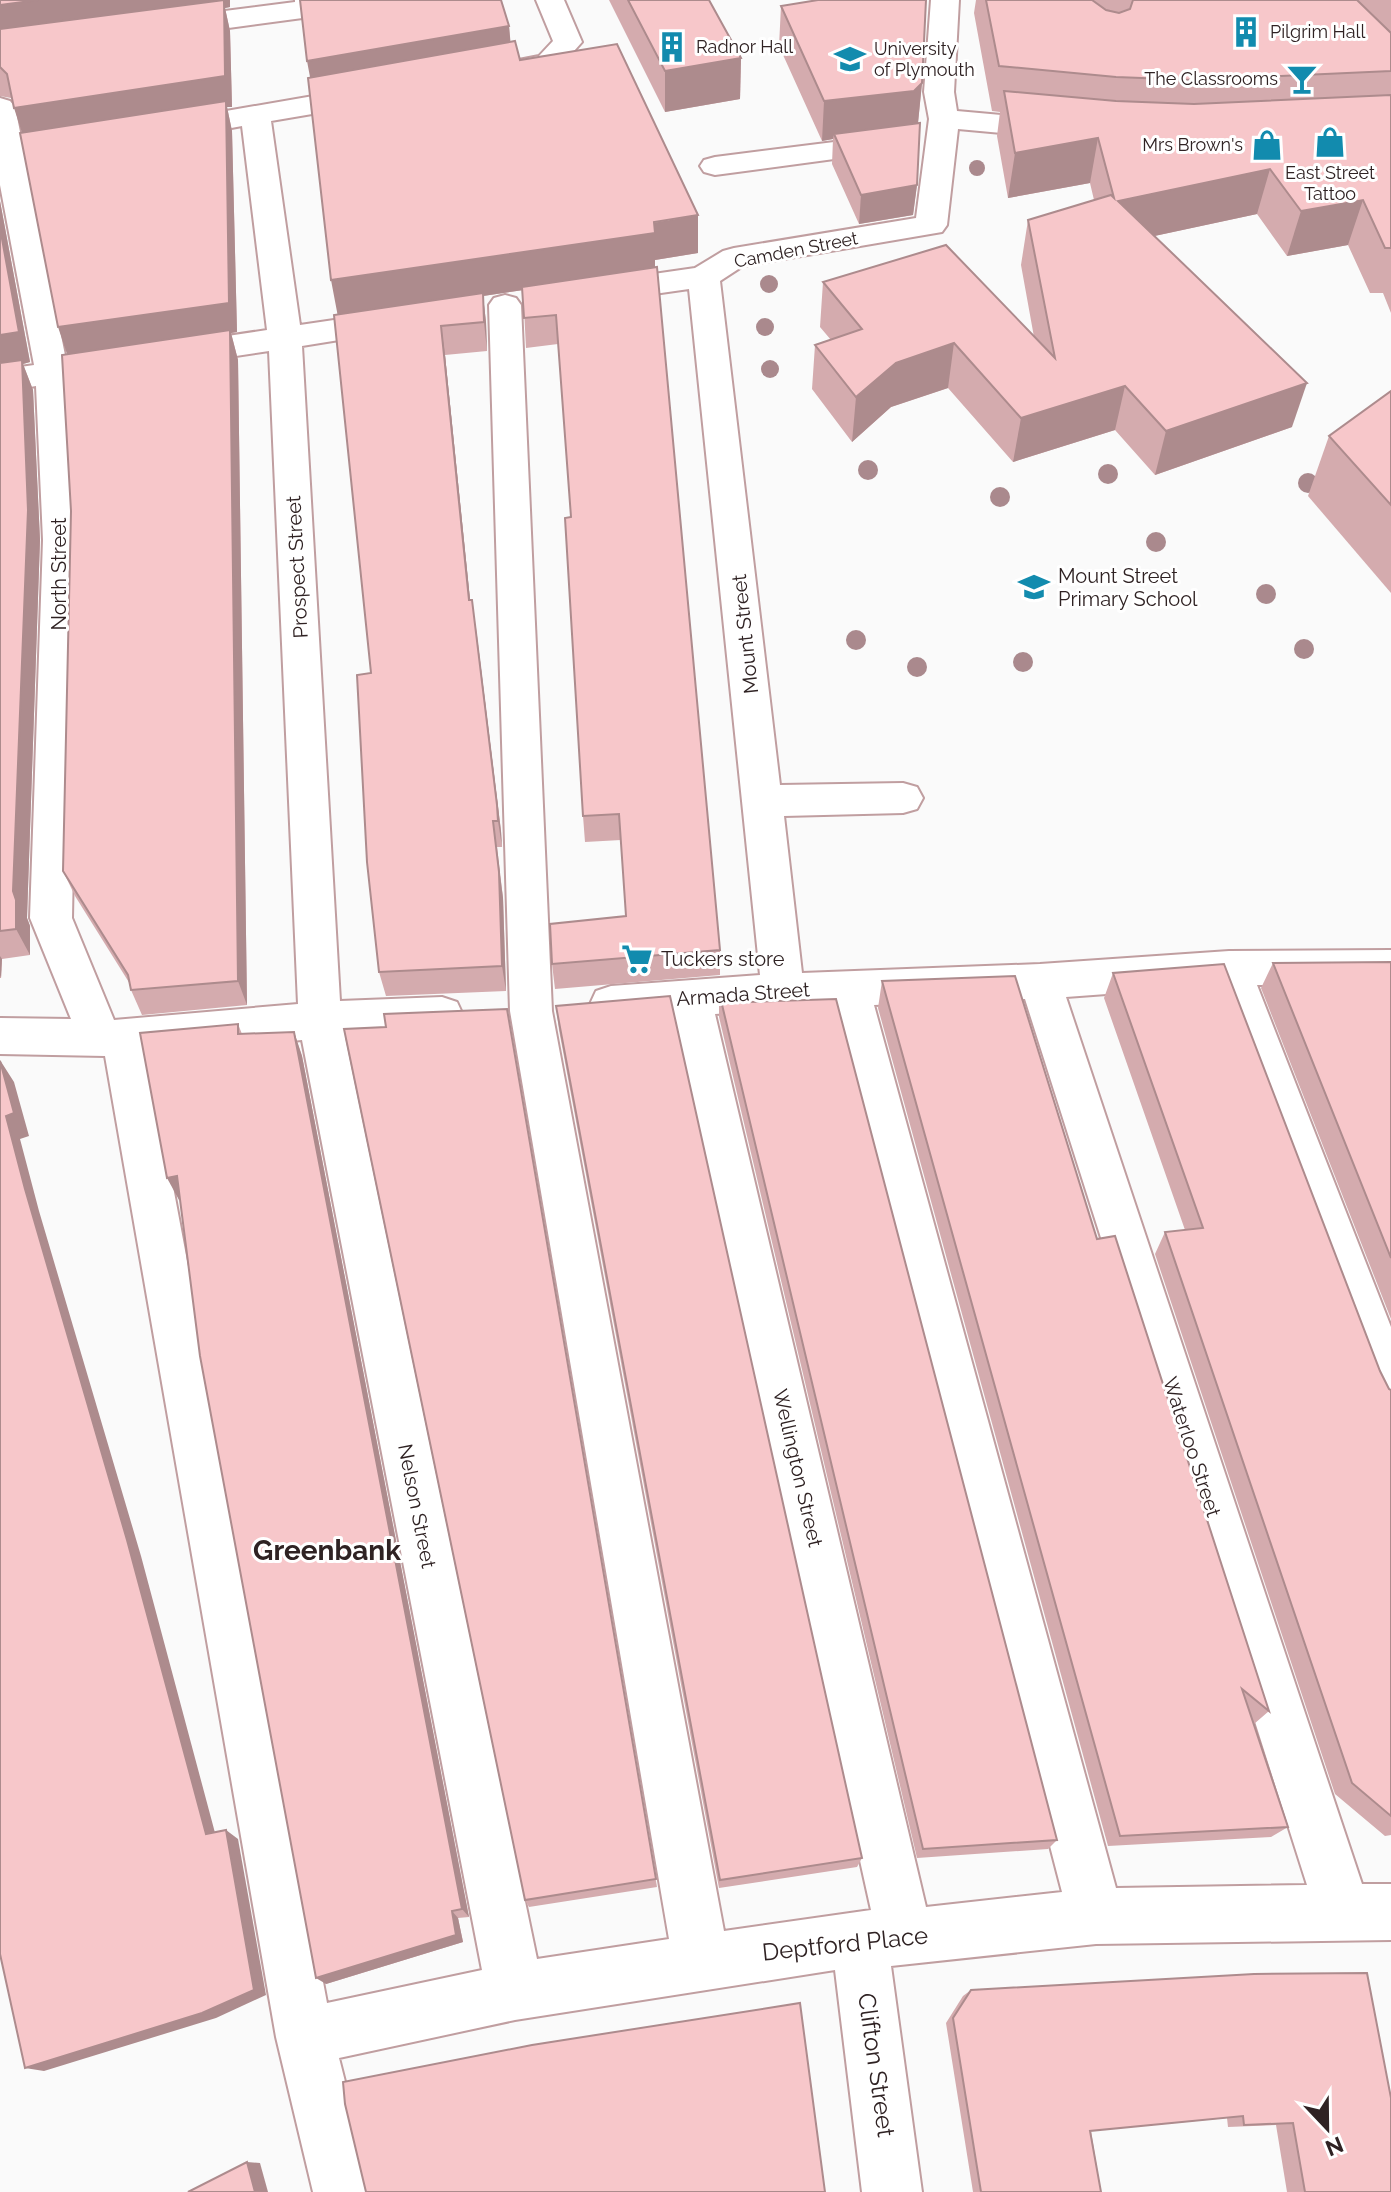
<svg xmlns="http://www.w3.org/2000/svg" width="1391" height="2192" font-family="Raleway,sans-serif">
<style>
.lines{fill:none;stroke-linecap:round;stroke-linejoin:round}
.minor-casing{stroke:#c09ea0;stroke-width:4}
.minor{fill:#fff;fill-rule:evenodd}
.tree{fill:#aa898d}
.wall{fill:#d4abae}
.shaded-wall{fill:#ad8b8d}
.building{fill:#f7c7ca;stroke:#ad8b8d;stroke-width:2}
.labels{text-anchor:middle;stroke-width:6;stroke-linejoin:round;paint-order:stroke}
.far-poi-label{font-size:18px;fill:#2f2223;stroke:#fff;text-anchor:start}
.far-street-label{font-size:18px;fill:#2f2223;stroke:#fff}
.street-label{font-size:20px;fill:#2f2223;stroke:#fff}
.poi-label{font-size:20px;fill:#2f2223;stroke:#fff;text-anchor:start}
.near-street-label{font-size:24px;fill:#2f2223;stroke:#fff}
.district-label{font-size:28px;font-weight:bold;fill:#2f2223;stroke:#fff}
</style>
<rect width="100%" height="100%" fill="#fafafa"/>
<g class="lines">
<defs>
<g id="minor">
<polygon points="295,0 323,0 324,9 320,15 310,17 170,36 160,33 156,27 160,21 170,18 295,2"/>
<polygon points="536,0 564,0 582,42 558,69 502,80 492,77 487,71 492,65 539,56 553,41"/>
<path d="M931,0H959L954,92L957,111L1057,120L1068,123L1072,129L1068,135L1057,138L958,129L947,225L942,232L743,266L720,281L780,785L903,783L917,787L923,798L917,809L903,813L784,816L802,973L1040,964L1229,951L1391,950V984L1257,985L1391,1327V1412L1374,1405L1367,1389L1215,986L1066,997L1362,1884H1391V1940L1096,1944L891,1966L922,2192H862L835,1970L515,2020L339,2058L373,2192H313L276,2037L105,1056L0,1054V1018L71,1019L30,918L43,540L36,386L0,392V370L34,365L0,185V98L10,101L15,107L66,360L267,330L242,126L226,129L215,126L211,120L215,114L226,111L371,86L381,89L386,95L381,101L371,104L271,121L300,325L395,311L407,314L411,321L407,328L395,331L302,346L340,1001L442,997L457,1002L463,1015L457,1028L442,1033L345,1037L537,1959L669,1939L510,1011L489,305L494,298L505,295L516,298L521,305L552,1011L724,1931L871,1910L673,1017L611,1022L596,1017L590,1004L596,991L611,986L760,975L689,289L598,302L587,299L582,292L587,285L598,282L695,268L723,251L734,248L916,218L929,119L924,92ZM269,351L298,1004L114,1020L72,918L79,540L69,381ZM1025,999L1307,1885L1116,1888L874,1005ZM832,1007L1062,1892L926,1907L715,1014ZM302,1040L482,1970L327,2003L148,1054Z"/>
<polygon points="890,135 901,138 905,144 901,150 715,175 704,172 700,166 704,160 715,157"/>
</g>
</defs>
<use href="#minor" class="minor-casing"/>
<use href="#minor" class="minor"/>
</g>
<g class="tree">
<circle cx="977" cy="168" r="8"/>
<circle cx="769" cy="284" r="9"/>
<circle cx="765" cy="327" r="9"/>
<circle cx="770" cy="369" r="9"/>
<circle cx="868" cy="470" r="10"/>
<circle cx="1108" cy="474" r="10"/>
<circle cx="1308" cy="483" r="10"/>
<circle cx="1000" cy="497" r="10"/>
<circle cx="1156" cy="542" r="10"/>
<circle cx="1266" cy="594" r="10"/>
<circle cx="856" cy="640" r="10"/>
<circle cx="1304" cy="649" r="10"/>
<circle cx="1023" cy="662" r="10"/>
<circle cx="917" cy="667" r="10"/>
</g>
<g class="wall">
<polygon points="0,0 230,7 225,8 230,31 232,107 227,107 232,131 237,332 231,333 238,360 247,1005 142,1015 131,990 130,984 75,896 63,871 71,511 68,354 22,132 13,100 11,98 0,96"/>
<polygon points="609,0 709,0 741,58 740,99 665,112"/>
<polygon points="976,0 1391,0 1391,313 1383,293 1370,293 1348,245 1287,256 1257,214 1154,236 1292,427 1155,475 1115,430 1013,462 948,388 891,407 852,442 812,389 815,345 831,340 820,327 823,282 1034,337 1021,265 1028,220 1094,200 1090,183 1008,198 997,136 1000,112 992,111 974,13"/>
<polygon points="781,6 922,83 918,123 917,124 917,185 913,215 859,224 832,164 833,139 822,141 779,46"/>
<polygon points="509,26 510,42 520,60 698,253 655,260 655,267 720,950 720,975 555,989 552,964 626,916 621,840 585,842 583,816 571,517 558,344 526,348 523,290 483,296 486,322 487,351 445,355 470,600 476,628 501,831 502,847 497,847 503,898 506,991 386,996 379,972 371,673 338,314 310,78"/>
<polygon points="0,201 30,362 23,364 33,390 40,540 27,918 30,926 30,955 2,959 1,978 0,978"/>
<polygon points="1391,391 1391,593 1308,496 1329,436"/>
<polygon points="1391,962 1391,1319 1261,988 1273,963"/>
<polygon points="1113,973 1380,1371 1389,1389 1391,1390 1391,1835 1385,1836 1335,1794 1155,1254 1165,1232 1185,1230 1104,998"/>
<polygon points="882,981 1097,1239 1269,1711 1254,1724 1288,1827 1271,1837 1108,1846 878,1008"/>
<polygon points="719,992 1057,1840 1048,1849 917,1858 719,1017"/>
<polygon points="556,1006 862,1858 857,1867 719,1888 559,1030"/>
<polygon points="507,1009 657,1887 529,1907 525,1900 386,1027"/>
<polygon points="238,1024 242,1034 294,1032 302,1056 469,1917 458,1918 463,1942 326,1984 180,1199 179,1200"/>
<polygon points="971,1990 1391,2098 1391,2192 1287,2192 1276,2125 1228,2127 1227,2118 1091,2131 1101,2192 973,2192 946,2023 963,1996"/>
</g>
<g class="shaded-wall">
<polygon points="38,0 230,0 230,7 225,8 230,31 232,107 227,107 232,131 237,332 231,333 238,360 247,1005 238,981 68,357 58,327 24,139 14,108 0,37 0,5"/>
<polygon points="509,26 512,58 313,93 307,61"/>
<polygon points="741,58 740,99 665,112 665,71"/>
<polygon points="922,83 918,123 910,130 834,134 833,139 822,141 824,101"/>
<polygon points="1098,138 1090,183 1008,198 1015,153"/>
<polygon points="1270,169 1257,214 1108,246 1118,201"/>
<polygon points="917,185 913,215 859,224 861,195"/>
<polygon points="1363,200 1348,245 1287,256 1301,211"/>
<polygon points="0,201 30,362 23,364 33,390 40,540 27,918 30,926 30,955 16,929 13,891 0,368"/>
<polygon points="698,215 698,253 655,260 655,271 483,296 486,322 487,351 484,322 338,317 331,280"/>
<polygon points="441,326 445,355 473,628 469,600"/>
<polygon points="954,343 948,388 891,407 852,442 856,397 896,363"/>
<polygon points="1307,383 1292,427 1155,475 1166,431"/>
<polygon points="1125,386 1115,430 1013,462 1021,418"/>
<polygon points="476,628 501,831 502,847 498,821"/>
<polygon points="493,821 503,898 506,991 502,966"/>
<polygon points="0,956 2,959 1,978 0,975"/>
<polygon points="294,1032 302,1056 469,1917 462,1909"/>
<polygon points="0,1060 14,1082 29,1136 20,1139 39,1211 141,1556 218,1844 206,1834 25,1189 6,1116"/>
<polygon points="177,1176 188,1197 179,1200 167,1178"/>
<polygon points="226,1830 238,1839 266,1995 216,2018 44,2071 25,2068"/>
<polygon points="452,1911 458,1918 463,1942 326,1984 316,1978"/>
<polygon points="247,2162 260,2163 268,2192 255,2192"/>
</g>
<g class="building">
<polygon points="0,0 38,0 0,5"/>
<polygon points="224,0 225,76 14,108 7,74 0,67 0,29"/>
<polygon points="300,0 501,0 509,26 307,61"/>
<polygon points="628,0 709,0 741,58 665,71"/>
<polygon points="818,0 926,0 922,83 914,91 824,101 781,6"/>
<polygon points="986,0 1092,0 1106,10 1119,13 1130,9 1133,0 1357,0 1391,33 1391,71 1194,80 1116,77 999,66"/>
<polygon points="515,41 520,60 617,44 698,215 654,222 655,233 331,280 308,78"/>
<polygon points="1004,91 1116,101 1194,104 1391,95 1391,248 1385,248 1363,200 1301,211 1270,169 1118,201 1307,383 1166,431 1125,386 1021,418 954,343 896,363 856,397 815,345 862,329 823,282 946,245 1055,358 1028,220 1111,195 1114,198 1098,138 1015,153"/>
<polygon points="226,101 229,303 58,327 20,133"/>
<polygon points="920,123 917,185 861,195 834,134"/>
<polygon points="0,228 19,332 0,335"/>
<polygon points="657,267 720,950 552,964 550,924 626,916 619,814 583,816 565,518 571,517 556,315 524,318 522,287"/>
<polygon points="483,293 484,322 441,326 469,600 472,600 497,805 498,821 493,821 499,872 502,966 379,972 367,862 357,675 371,673 334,315"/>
<polygon points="230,330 238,981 131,990 128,975 63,871 71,511 62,355"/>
<polygon points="22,360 28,510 13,891 16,900 16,929 0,931 0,363"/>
<polygon points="1391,391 1391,505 1329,436"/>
<polygon points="1391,962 1391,1258 1273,963"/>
<polygon points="1224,964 1380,1371 1389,1389 1391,1390 1391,1816 1352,1783 1165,1232 1203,1228 1113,973"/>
<polygon points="1015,976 1097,1239 1115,1236 1269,1711 1242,1689 1288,1827 1120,1836 882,981"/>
<polygon points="719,992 722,992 722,1003 836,999 1057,1840 923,1849"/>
<polygon points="670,996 862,1858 720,1880 556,1006"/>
<polygon points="507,1009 656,1879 525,1900 344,1029 386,1027 384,1014"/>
<polygon points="238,1024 238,1034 294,1032 462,1909 452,1911 456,1935 316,1978 200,1356 177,1176 167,1178 140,1033"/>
<polygon points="0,1061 14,1113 6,1116 25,1189 127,1540 206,1834 226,1830 254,1990 202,2013 25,2068 0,1954"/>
<polygon points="1367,1973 1391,2098 1391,2192 1305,2192 1293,2123 1244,2125 1243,2116 1090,2131 1101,2192 981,2192 953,2018 971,1990 1254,1974"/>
<polygon points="800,2003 825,2192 366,2192 345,2104 343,2082 532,2045"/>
<polygon points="247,2162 255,2192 188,2192"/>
</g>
<defs>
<symbol id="building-bare" viewBox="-9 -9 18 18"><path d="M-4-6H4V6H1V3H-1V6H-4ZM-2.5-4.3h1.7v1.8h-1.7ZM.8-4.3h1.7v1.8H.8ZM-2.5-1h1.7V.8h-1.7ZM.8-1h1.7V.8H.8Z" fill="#128bae" stroke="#fff" stroke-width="2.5" paint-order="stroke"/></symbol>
<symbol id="university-bare" viewBox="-9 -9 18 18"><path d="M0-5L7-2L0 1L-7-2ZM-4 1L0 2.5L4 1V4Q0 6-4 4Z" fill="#128bae" stroke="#fff" stroke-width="2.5" paint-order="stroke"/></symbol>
<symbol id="bar-bare" viewBox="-9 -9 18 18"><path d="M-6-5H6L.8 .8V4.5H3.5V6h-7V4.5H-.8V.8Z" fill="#128bae" stroke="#fff" stroke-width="2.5" paint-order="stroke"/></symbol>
<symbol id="shop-bare" viewBox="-9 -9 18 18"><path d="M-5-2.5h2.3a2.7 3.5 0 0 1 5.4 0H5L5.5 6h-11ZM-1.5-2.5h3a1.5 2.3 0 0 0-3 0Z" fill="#128bae" stroke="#fff" stroke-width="2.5" paint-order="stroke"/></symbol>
<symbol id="school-bare" viewBox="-9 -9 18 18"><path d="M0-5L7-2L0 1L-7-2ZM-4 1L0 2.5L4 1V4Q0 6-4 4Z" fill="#128bae" stroke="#fff" stroke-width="2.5" paint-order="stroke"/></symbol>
<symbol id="supermarket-bare" viewBox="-9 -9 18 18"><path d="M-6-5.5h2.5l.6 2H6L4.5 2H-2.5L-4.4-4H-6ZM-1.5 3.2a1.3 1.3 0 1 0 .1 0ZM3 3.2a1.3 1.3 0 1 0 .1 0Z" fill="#128bae" stroke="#fff" stroke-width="2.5" paint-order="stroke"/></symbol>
</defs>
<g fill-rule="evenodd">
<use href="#building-bare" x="1224" y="10" width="44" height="44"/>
<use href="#building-bare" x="650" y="25" width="44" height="44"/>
<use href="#university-bare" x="828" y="37" width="44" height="44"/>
<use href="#bar-bare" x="1280" y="57" width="44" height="44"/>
<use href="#shop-bare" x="1308" y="120" width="44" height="44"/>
<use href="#shop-bare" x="1245" y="123" width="44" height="44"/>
<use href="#school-bare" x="1012" y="565" width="44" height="44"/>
<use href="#supermarket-bare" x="615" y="937" width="44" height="44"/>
</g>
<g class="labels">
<g class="far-poi-label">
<text x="1270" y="38">Pilgrim Hall</text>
<text x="696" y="53">Radnor Hall</text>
<text x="874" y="55">University<tspan x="874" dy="21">of Plymouth</tspan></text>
<text x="1278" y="85" text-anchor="end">The Classrooms</text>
<text x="1243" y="151" text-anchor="end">Mrs Brown's</text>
<text x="1330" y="179" text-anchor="middle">East Street<tspan x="1330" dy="21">Tattoo</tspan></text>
</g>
<g class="far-street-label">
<text transform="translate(796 250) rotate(-11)" y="6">Camden Street</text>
</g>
<g class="street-label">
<text transform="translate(297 567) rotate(-93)" y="7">Prospect Street</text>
<text transform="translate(59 574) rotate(-90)" y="7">North Street</text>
<text transform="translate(745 634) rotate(-96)" y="7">Mount Street</text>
<text transform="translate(743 994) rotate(-4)" y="7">Armada Street</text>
<text transform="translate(1192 1447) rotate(72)" y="7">Waterloo Street</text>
<text transform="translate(798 1468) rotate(77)" y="7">Wellington Street</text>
<text transform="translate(417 1506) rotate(79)" y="7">Nelson Street</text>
</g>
<g class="poi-label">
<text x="1058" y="583">Mount Street<tspan x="1058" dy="23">Primary School</tspan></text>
<text x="661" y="966">Tuckers store</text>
</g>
<g class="near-street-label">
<text transform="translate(845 1944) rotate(-6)" y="8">Deptford Place</text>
<text transform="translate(876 2065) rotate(82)" y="8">Clifton Street</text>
</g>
<g class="district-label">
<text x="327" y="1560">Greenbank</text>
</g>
</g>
<g transform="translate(1327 2128) rotate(158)" stroke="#ffffff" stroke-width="6" paint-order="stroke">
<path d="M0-6L14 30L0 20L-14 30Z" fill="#2f2223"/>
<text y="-12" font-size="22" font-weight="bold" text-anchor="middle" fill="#2f2223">N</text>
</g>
</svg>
